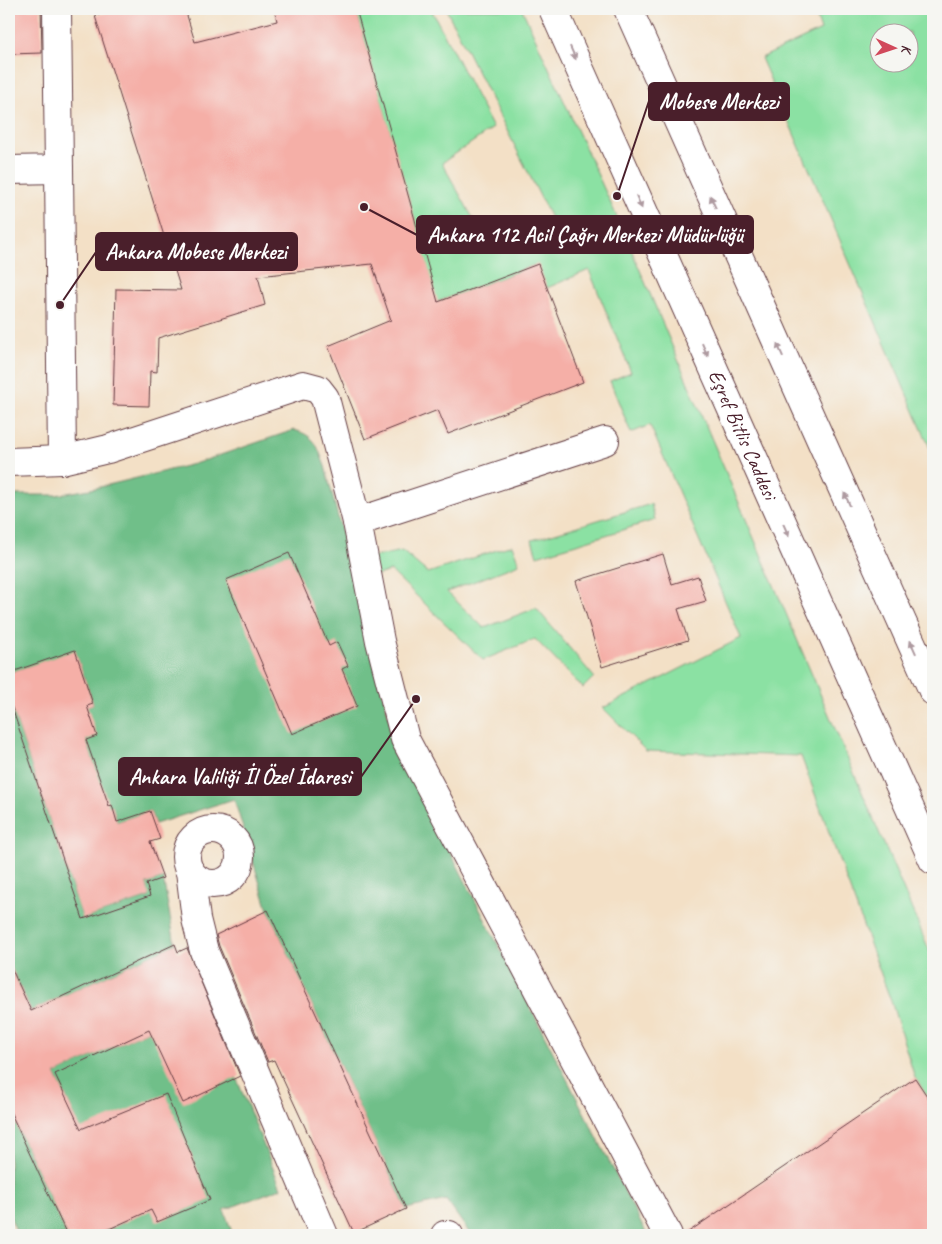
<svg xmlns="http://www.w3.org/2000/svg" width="942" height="1244" font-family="Caveat,sans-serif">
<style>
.green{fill:#8be1a3;stroke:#6a8067;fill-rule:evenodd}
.forest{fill:#70bf89;stroke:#5d6f5a}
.building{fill:#f5afa7}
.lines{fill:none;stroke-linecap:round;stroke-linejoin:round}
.minor-casing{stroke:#633c42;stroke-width:30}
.major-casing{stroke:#633c42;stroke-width:30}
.minor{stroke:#fff;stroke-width:28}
.major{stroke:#fff;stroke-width:28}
.oneway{fill:#ae9aa0}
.labels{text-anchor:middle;stroke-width:4;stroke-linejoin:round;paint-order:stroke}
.street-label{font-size:21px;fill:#4a1f2b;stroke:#f6f6f2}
.leader{fill:none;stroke:#4a1f2b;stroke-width:2}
.callout-dot{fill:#4a1f2b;stroke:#f6f6f2;stroke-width:2}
.callout{fill:#4a1f2b;stroke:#4a1f2b;stroke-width:2}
.callout-label{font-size:22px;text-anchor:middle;font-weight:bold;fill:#fff}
</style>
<rect width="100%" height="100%" fill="#f6f6f2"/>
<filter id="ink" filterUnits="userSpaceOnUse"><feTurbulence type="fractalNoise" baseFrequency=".02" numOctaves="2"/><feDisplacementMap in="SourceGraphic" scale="10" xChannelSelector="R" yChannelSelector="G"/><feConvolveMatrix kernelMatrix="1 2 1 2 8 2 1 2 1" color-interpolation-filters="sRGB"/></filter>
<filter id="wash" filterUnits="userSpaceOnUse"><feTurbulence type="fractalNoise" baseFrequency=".0096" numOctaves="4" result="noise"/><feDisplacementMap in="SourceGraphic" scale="20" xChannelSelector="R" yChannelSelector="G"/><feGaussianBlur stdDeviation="1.12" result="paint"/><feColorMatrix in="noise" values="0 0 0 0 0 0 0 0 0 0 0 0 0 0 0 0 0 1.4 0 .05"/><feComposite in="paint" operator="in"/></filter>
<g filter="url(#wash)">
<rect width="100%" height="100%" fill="#f3e0c6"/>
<g class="green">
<polygon points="356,9 431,9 493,128 442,163 492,252 552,220 446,9 522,9 622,228 933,959 933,1105 915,1078 892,1004 801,756 646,751 603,708 741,638 650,425 631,433 610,381 631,372 589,270 547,288 537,264 437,302"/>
<path d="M814,9H933V455L761,58L821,30ZM910,32V62H880V32Z"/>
<polygon points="651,504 655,520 537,556 532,540"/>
<polygon points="512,545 519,564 447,592 484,628 536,608 594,677 583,688 535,639 483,660 391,571 373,576 369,558 402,551 428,573"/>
</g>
<g class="forest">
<path d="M294,430C317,436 317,447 325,466L396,746L647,1235H471L446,1200L406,1209L268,910L234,799L155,824L150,811L117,822L112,806L103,808L96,770L86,740L87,706L93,704L75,651L9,673V495H56L96,488L194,464Z"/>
<polygon points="9,699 83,919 149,897 146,884 163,878 175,944 31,1011 9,963"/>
<polygon points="149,1030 236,1077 281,1188 224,1210 233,1235 96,1235 124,1222 55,1074"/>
<polygon points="9,1109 67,1235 18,1235 9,1214"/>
</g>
<g id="blocks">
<g class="building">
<polygon points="9,9 41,9 42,53 9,54"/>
<polygon points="120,9 185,9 195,42 277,21 274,9 356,9 438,302 538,264 583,382 448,434 438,410 365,439 328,346 391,320 372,264 258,276 265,305 158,338 157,372 150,371 149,406 113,405 116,289 181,290 95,16"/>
<polygon points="289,553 329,646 337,642 348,666 342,669 357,706 292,734 226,580"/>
<polygon points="663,554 672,584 698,576 706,601 678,609 688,640 602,667 576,581"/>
<polygon points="75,650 93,704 87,706 97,736 86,740 109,806 112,805 117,822 150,811 160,839 150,842 163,878 146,884 150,896 83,919 9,699 9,673"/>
<polygon points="268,910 406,1209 354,1233 274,1060 268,1062 219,946 216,935"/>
<polygon points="175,944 178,952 187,948 240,1076 183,1103 149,1030 55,1074 81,1129 166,1094 210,1200 157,1222 151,1210 96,1235 67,1235 9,1109 9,963 31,1011"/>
<polygon points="915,1078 933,1105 933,1235 684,1235"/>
</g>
</g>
</g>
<g filter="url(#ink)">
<use href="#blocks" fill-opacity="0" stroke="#633c42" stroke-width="1"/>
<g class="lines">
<defs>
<g id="minor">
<polyline points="59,169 62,460"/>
<polyline points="9,170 59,169 57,9"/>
<polyline points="9,462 62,460 108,449 303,385 318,389 325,398 357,522 605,441"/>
<polyline points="357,522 380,641 405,739 668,1235"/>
<circle cx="213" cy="857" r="27"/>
<polyline points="190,871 196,919 204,951 324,1235"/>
<polyline points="445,1235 449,1235"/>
</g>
<g id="major">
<path id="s1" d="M553,9L933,860"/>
<polyline points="628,9 933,691"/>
</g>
</defs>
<use href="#minor" class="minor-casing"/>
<use href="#major" class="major-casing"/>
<use href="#minor" class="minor"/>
<use href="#major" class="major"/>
</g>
<defs><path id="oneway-solid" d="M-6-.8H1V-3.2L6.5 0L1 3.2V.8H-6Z" transform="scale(1.25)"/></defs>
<g class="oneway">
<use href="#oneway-solid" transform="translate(573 53) rotate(66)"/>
<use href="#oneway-solid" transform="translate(639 202) rotate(66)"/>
<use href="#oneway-solid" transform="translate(713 202) rotate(-114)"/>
<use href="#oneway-solid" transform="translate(705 350) rotate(66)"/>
<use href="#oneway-solid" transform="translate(780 350) rotate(-114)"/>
<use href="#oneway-solid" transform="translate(847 499) rotate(-114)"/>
<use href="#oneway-solid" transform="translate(786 530) rotate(66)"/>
<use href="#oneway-solid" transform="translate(913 647) rotate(-114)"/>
</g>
</g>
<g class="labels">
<g class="street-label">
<text dy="7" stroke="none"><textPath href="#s1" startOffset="466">Eşref Bitlis Caddesi</textPath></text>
</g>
</g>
<path class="leader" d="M617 196L649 101M364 207L417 235M60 305L96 252M416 699L361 777"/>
<g class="callout-dot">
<circle cx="617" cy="196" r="5"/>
<circle cx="364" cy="207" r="5"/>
<circle cx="60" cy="305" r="5"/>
<circle cx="416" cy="699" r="5"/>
</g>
<g class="callout">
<rect x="649" y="83" width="140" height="37" rx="5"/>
<rect x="417" y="216" width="336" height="37" rx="5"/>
<rect x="96" y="233" width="201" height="37" rx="5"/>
<rect x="119" y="758" width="242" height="37" rx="5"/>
</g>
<g class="callout-label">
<text x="719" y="109">Mobese Merkezi</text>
<text x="585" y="242">Ankara 112 Acil Çağrı Merkezi Müdürlüğü</text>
<text x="196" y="259">Ankara Mobese Merkezi</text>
<text x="240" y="784">Ankara Valiliği İl Özel İdaresi</text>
</g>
<rect width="942" height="1244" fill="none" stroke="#f6f6f2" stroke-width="30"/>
<g transform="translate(894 48) rotate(93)"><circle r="24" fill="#f6f6f2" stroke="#b1a0a2"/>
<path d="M0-4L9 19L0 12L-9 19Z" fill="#d1495b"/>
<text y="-8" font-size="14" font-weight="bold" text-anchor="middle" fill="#4a1f2b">K</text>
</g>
</svg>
